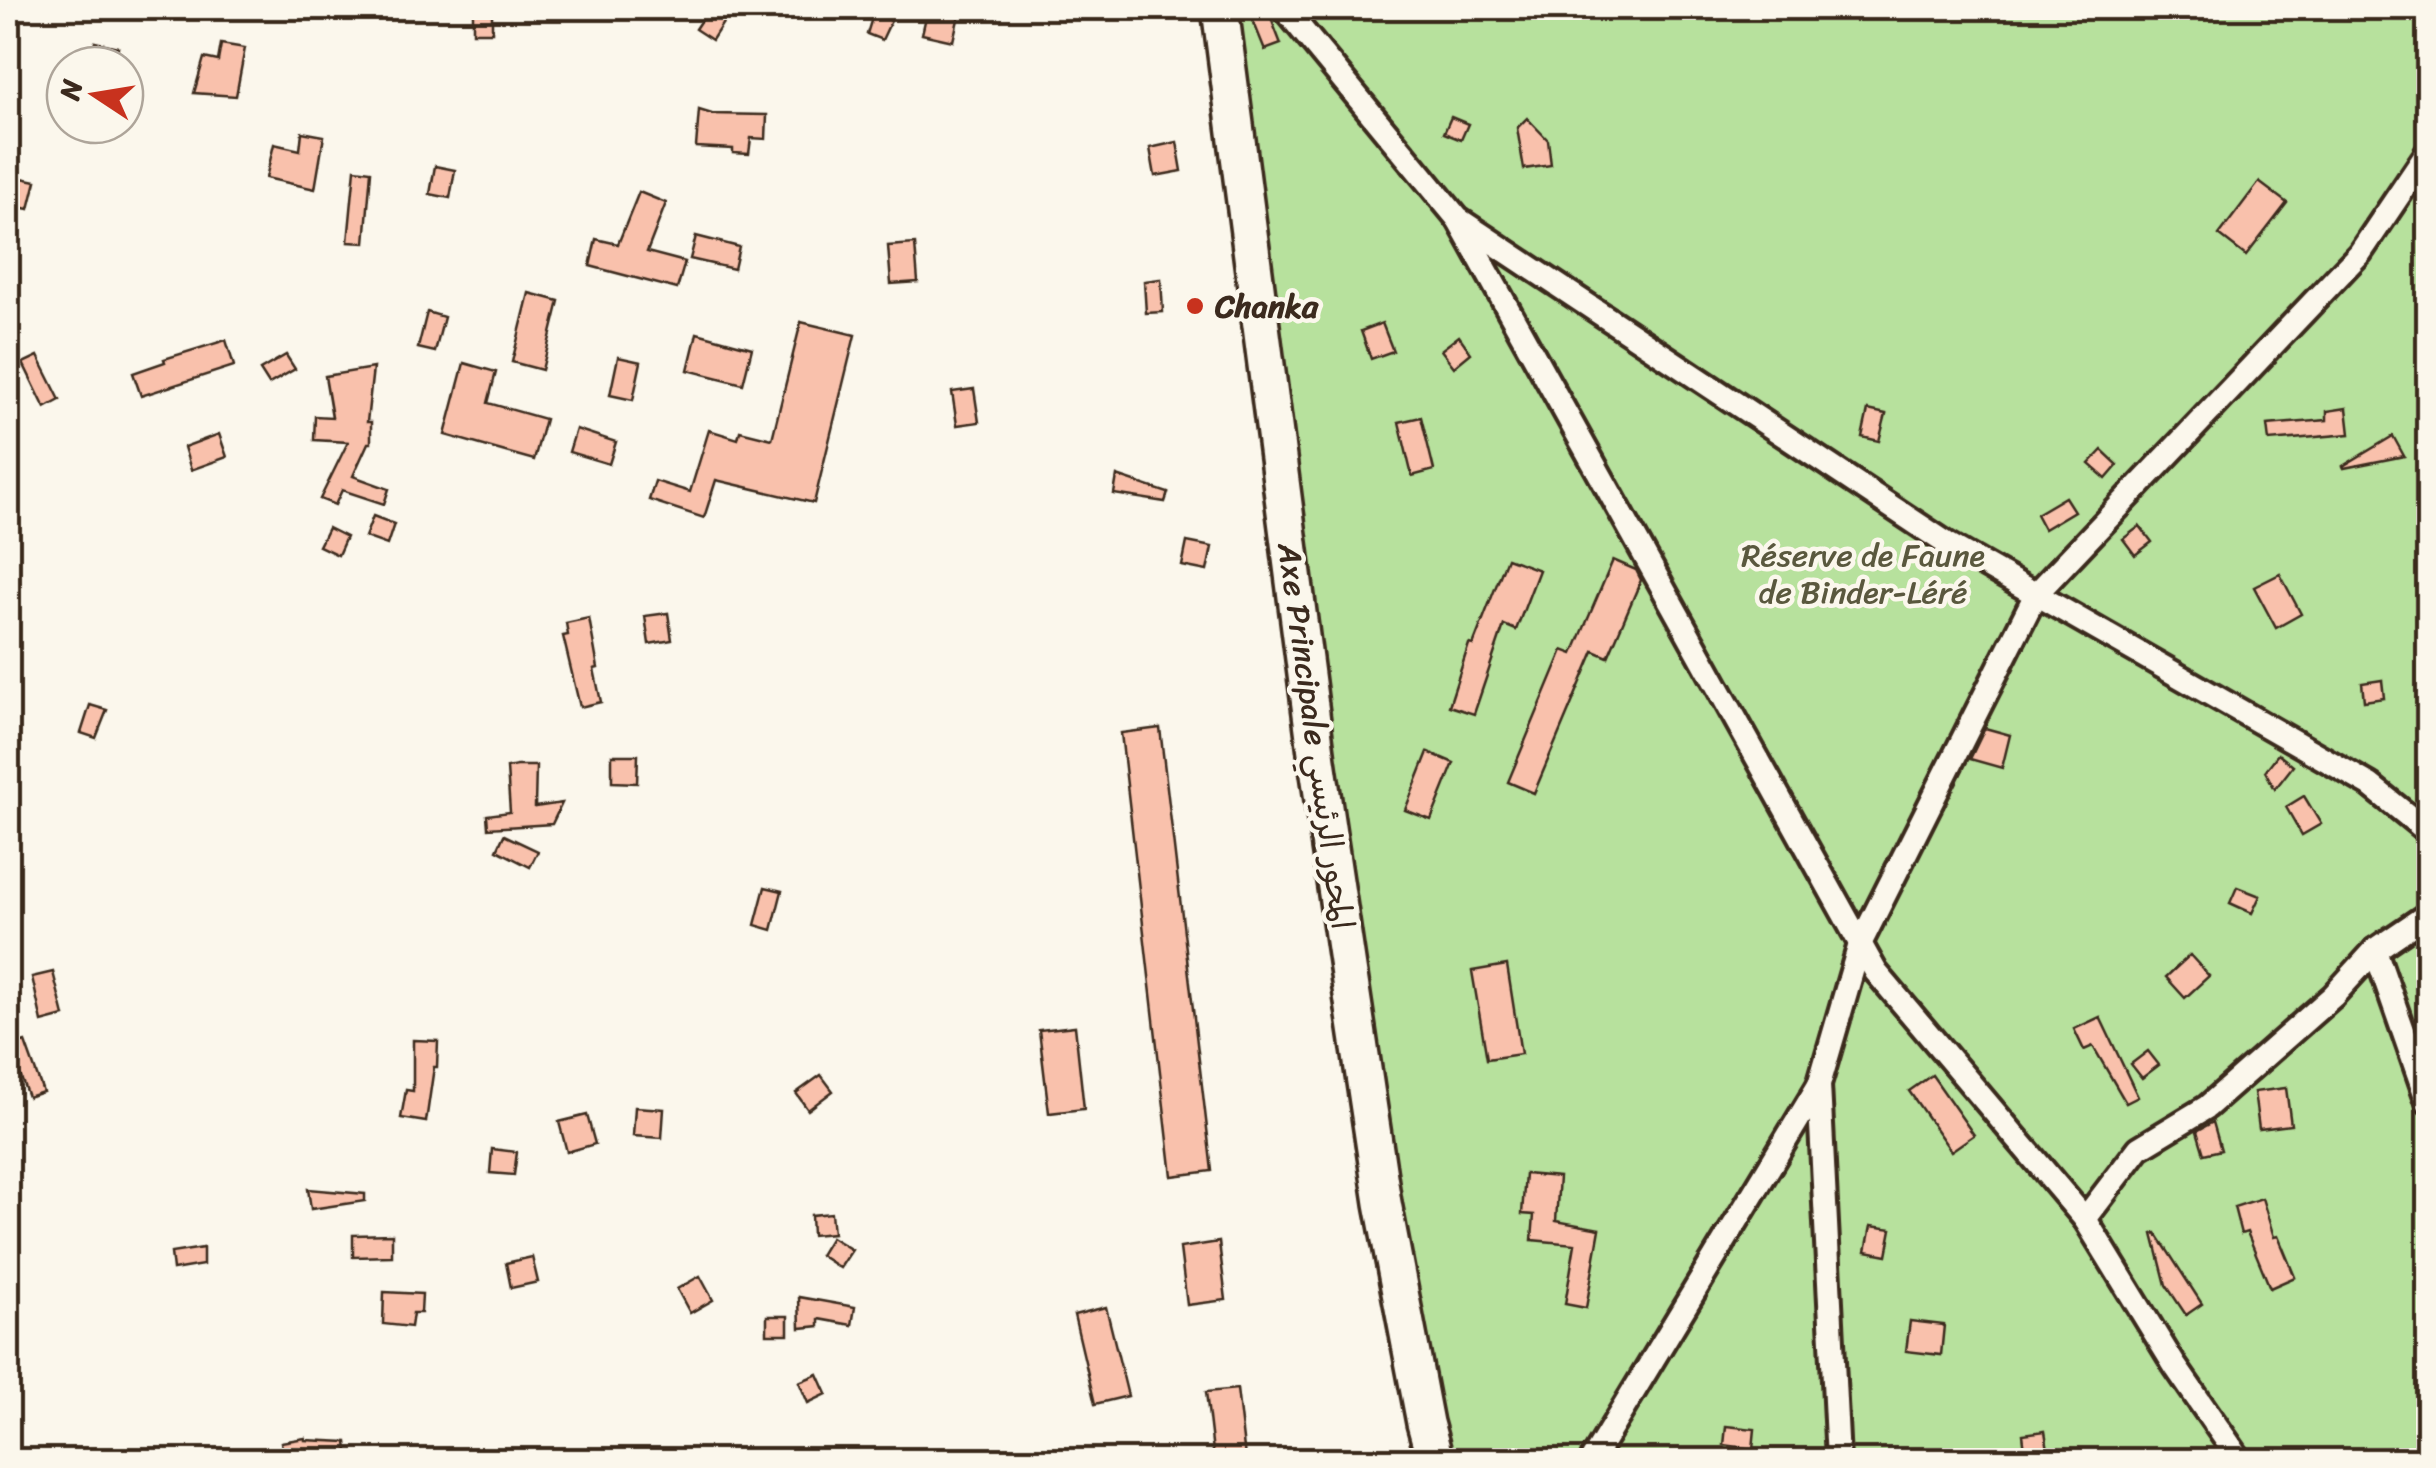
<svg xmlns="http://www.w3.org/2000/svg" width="2436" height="1468" font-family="Sriracha,'Playpen Sans Arabic',sans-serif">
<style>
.green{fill:#b7e19d;stroke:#79865e;stroke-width:2.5}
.building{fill:#f9c1ac;stroke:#3b2a1e;stroke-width:2.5}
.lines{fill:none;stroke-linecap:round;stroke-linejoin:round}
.minor-casing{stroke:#3b2a1e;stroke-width:30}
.primary-casing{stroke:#3b2a1e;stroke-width:42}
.minor{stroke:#fbf7ec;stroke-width:22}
.primary{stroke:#fbf7ec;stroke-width:35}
.poi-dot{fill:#c8321e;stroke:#fbf7ec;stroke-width:4}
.labels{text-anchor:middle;stroke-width:9;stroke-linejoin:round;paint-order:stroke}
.poi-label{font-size:32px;font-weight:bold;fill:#3b2a1e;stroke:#fbf7ec;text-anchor:start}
.park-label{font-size:32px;fill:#5a583e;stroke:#fbf7ec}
.street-label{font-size:32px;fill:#3b2a1e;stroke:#fbf7ec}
</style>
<rect width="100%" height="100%" fill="#fbf7ec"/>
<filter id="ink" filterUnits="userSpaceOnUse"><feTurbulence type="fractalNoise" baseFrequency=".01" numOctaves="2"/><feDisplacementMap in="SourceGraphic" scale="20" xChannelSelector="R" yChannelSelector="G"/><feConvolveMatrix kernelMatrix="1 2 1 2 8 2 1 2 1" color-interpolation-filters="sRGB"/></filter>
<g filter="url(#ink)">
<polygon class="green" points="1220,8 2428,8 2428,1460 1435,1460"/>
<g class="building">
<rect x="473" y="8" width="19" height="24"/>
<polygon points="709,8 717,8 728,15 712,40 695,29"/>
<polygon points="875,8 897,8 882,40 867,34"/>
<polygon points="928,8 959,15 953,41 922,34"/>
<polygon points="1248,8 1267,8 1281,44 1265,50"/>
<polygon points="95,42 118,47 114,65 89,65"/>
<polygon points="221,44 245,48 236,96 194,93 204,58 218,61"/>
<polygon points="699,110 712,114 767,115 766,139 751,138 749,154 733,153 733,149 696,147"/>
<polygon points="1451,117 1468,124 1461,140 1444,133"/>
<polygon points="1527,118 1548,140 1551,165 1524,169 1517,128"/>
<polygon points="302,132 324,136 315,189 266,178 274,144 300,150"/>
<polygon points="1177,142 1182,171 1155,176 1150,148"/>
<polygon points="435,166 455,170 450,198 430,194"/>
<polygon points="355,169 371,171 365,243 348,242"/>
<polygon points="17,177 36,181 29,209 10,205"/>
<polygon points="2259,182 2287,203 2246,256 2219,235"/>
<polygon points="639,192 666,203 647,252 685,262 677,289 590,266 596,239 618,244"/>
<polygon points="696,236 739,247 734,269 690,259"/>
<polygon points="915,244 918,282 891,284 888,246"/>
<polygon points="1161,279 1163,312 1146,313 1144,281"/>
<polygon points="529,293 559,301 542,370 512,362"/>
<polygon points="427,312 444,317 435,352 418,348"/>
<polygon points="801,322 855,335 814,503 716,480 704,518 649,500 655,481 690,492 709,430 738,439 740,431 772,439"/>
<polygon points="1382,323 1393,351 1371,359 1361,331"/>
<polygon points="697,333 752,348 743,384 688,370"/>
<polygon points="1459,336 1471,353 1454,367 1441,350"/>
<polygon points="226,340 234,366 141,396 133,373 165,362 164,359"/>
<polygon points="286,355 295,369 269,384 260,370"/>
<polygon points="38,356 60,400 45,408 23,363"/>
<polygon points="618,357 641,362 633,400 610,395"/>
<polygon points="464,363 496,372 488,403 545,419 534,460 445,435"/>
<polygon points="373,368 367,422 371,422 371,443 368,443 353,476 389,489 384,504 342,490 335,505 320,499 348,442 314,440 315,416 332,417 325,376"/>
<polygon points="974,389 979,422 957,425 952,392"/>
<polygon points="2347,408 2350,434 2269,441 2267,425 2327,420 2327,411"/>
<polygon points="1868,410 1886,414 1879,441 1862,437"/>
<polygon points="1421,417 1434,470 1412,476 1399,422"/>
<polygon points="576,429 616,442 609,464 569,452"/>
<polygon points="219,434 227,457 191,470 184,447"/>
<polygon points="2393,436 2404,456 2344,468 2343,466"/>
<polygon points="2102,450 2118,465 2106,479 2089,464"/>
<polygon points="1117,476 1168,493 1165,502 1114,494"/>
<polygon points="2065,497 2074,511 2044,529 2036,514"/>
<polygon points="373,516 394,524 387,545 365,537"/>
<polygon points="2140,526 2152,542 2135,555 2123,539"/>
<polygon points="328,528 346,537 338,555 319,546"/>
<polygon points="1187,542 1212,547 1207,571 1182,566"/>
<polygon points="1507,558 1539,570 1516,630 1504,625 1474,714 1449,706 1469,644 1473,645"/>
<polygon points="1613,560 1636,570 1641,580 1608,657 1594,651 1534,793 1508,782 1563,650 1573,654"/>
<polygon points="2280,574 2301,614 2276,628 2254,587"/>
<polygon points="668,613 672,640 649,644 645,616"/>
<polygon points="589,618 598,668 594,669 601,702 580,707 563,636 568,635 566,623"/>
<polygon points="2382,680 2384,698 2364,701 2362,683"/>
<polygon points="90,705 107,710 96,738 81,733"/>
<polygon points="1160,728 1212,1171 1172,1176 1121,733"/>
<polygon points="1985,728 2010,735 2002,768 1970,759"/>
<polygon points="1428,752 1454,763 1431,820 1405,810"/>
<polygon points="2278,754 2293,766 2275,789 2265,771"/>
<polygon points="612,755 638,755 637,783 612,782"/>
<polygon points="517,766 536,766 535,807 562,803 552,824 488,828 487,815 510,812 507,768"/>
<polygon points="2304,796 2321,824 2302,835 2286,807"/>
<polygon points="504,835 538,851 530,867 497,850"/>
<polygon points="765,887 782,891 772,930 755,925"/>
<polygon points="2237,887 2260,896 2252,913 2230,903"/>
<polygon points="2190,955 2209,976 2185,998 2166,977"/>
<polygon points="1507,965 1521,1054 1487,1059 1472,971"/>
<polygon points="53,972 64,1016 42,1022 32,977"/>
<polygon points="2100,1017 2138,1097 2126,1103 2093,1046 2084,1050 2074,1029"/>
<polygon points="1075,1026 1084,1109 1049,1113 1039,1030"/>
<polygon points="413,1040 438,1041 437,1067 434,1067 426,1122 401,1118 406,1090 413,1091"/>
<polygon points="25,1042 43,1092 28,1097 10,1047"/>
<polygon points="2148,1051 2159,1065 2142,1078 2131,1064"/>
<polygon points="821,1075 833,1091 808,1110 796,1093"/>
<polygon points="1932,1075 1974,1135 1951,1151 1909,1091"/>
<polygon points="2286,1088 2291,1125 2259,1129 2254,1092"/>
<polygon points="635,1107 664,1109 662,1138 633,1136"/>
<polygon points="587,1115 595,1144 567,1152 559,1122"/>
<polygon points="2213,1122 2221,1150 2204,1154 2197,1131"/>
<polygon points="492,1149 517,1152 514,1175 490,1173"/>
<polygon points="1525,1174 1559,1177 1556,1221 1600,1229 1586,1308 1565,1304 1575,1244 1532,1240 1534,1215 1522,1214"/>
<polygon points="308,1189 365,1194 365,1201 311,1209"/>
<polygon points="2262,1198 2274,1237 2278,1236 2295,1277 2270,1288 2247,1232 2241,1234 2234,1207"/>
<polygon points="831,1213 833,1233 812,1235 811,1215"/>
<polygon points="1871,1226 1892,1229 1887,1255 1866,1251"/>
<polygon points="2156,1233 2202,1304 2186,1315 2166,1285 2153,1234"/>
<polygon points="392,1234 392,1256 353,1257 353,1235"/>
<polygon points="831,1237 852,1250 840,1268 820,1255"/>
<polygon points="1219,1242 1226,1300 1187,1305 1180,1248"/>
<polygon points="203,1248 203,1265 173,1270 171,1253"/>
<polygon points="532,1257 538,1282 511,1288 506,1263"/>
<polygon points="700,1276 713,1300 690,1313 677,1289"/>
<polygon points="384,1292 422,1294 421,1313 413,1313 411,1327 383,1324"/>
<polygon points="799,1297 855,1307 852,1325 819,1319 819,1326 800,1328"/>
<polygon points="1106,1307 1128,1396 1095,1404 1074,1315"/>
<rect x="767" y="1316" width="21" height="18"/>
<polygon points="1910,1321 1944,1325 1941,1355 1906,1351"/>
<polygon points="818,1374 827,1394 808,1403 799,1382"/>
<polygon points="1237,1389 1245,1457 1214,1460 1206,1392"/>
<polygon points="1726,1426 1755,1429 1753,1449 1724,1445"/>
<polygon points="2045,1431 2049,1456 2026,1459 2023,1434"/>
<polygon points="305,1438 305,1440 347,1442 348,1451 284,1460 281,1442"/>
</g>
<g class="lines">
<defs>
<g id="minor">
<polyline points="1284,8 1458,219 1946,543 2370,785 2428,832"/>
<polyline points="1458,219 1876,972 2085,1219 2175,1366 2240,1460"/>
<polyline points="2375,950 2428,1102"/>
<polyline points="2085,1219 2139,1148 2207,1107 2333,996 2375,950 2428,914"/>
<polyline points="1592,1460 1819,1085"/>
<polyline points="1838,1460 1819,1085 1860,944 2036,594 2360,253 2428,152"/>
</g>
<polyline id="primary" points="1220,8 1317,760 1383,1203 1425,1423 1435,1460"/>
</defs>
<use href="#minor" class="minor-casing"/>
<use href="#primary" class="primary-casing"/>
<use href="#minor" class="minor"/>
<use href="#primary" class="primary"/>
</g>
</g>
<circle class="poi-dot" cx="1195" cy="306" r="10"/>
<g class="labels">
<g class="poi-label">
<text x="1215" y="317">Chanka</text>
</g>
<g class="park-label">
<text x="1863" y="566">Réserve de Faune<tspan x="1863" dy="37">de Binder-Léré</tspan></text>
</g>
<g class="street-label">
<text transform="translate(1316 736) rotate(82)" y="11">Axe Principale المحور الرئيسي</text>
</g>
</g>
<rect width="2436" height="1468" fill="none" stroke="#fbf7ec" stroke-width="40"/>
<rect x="20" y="20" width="2396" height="1428" fill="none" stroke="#3b2a1e" stroke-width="4" filter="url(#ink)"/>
<g transform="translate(95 95) rotate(282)"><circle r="48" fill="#fbf7ec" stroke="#aea59a" stroke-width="2.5"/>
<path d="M0-8L18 38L0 25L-18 38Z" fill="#c8321e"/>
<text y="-15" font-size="28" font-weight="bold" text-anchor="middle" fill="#3b2a1e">N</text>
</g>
</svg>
